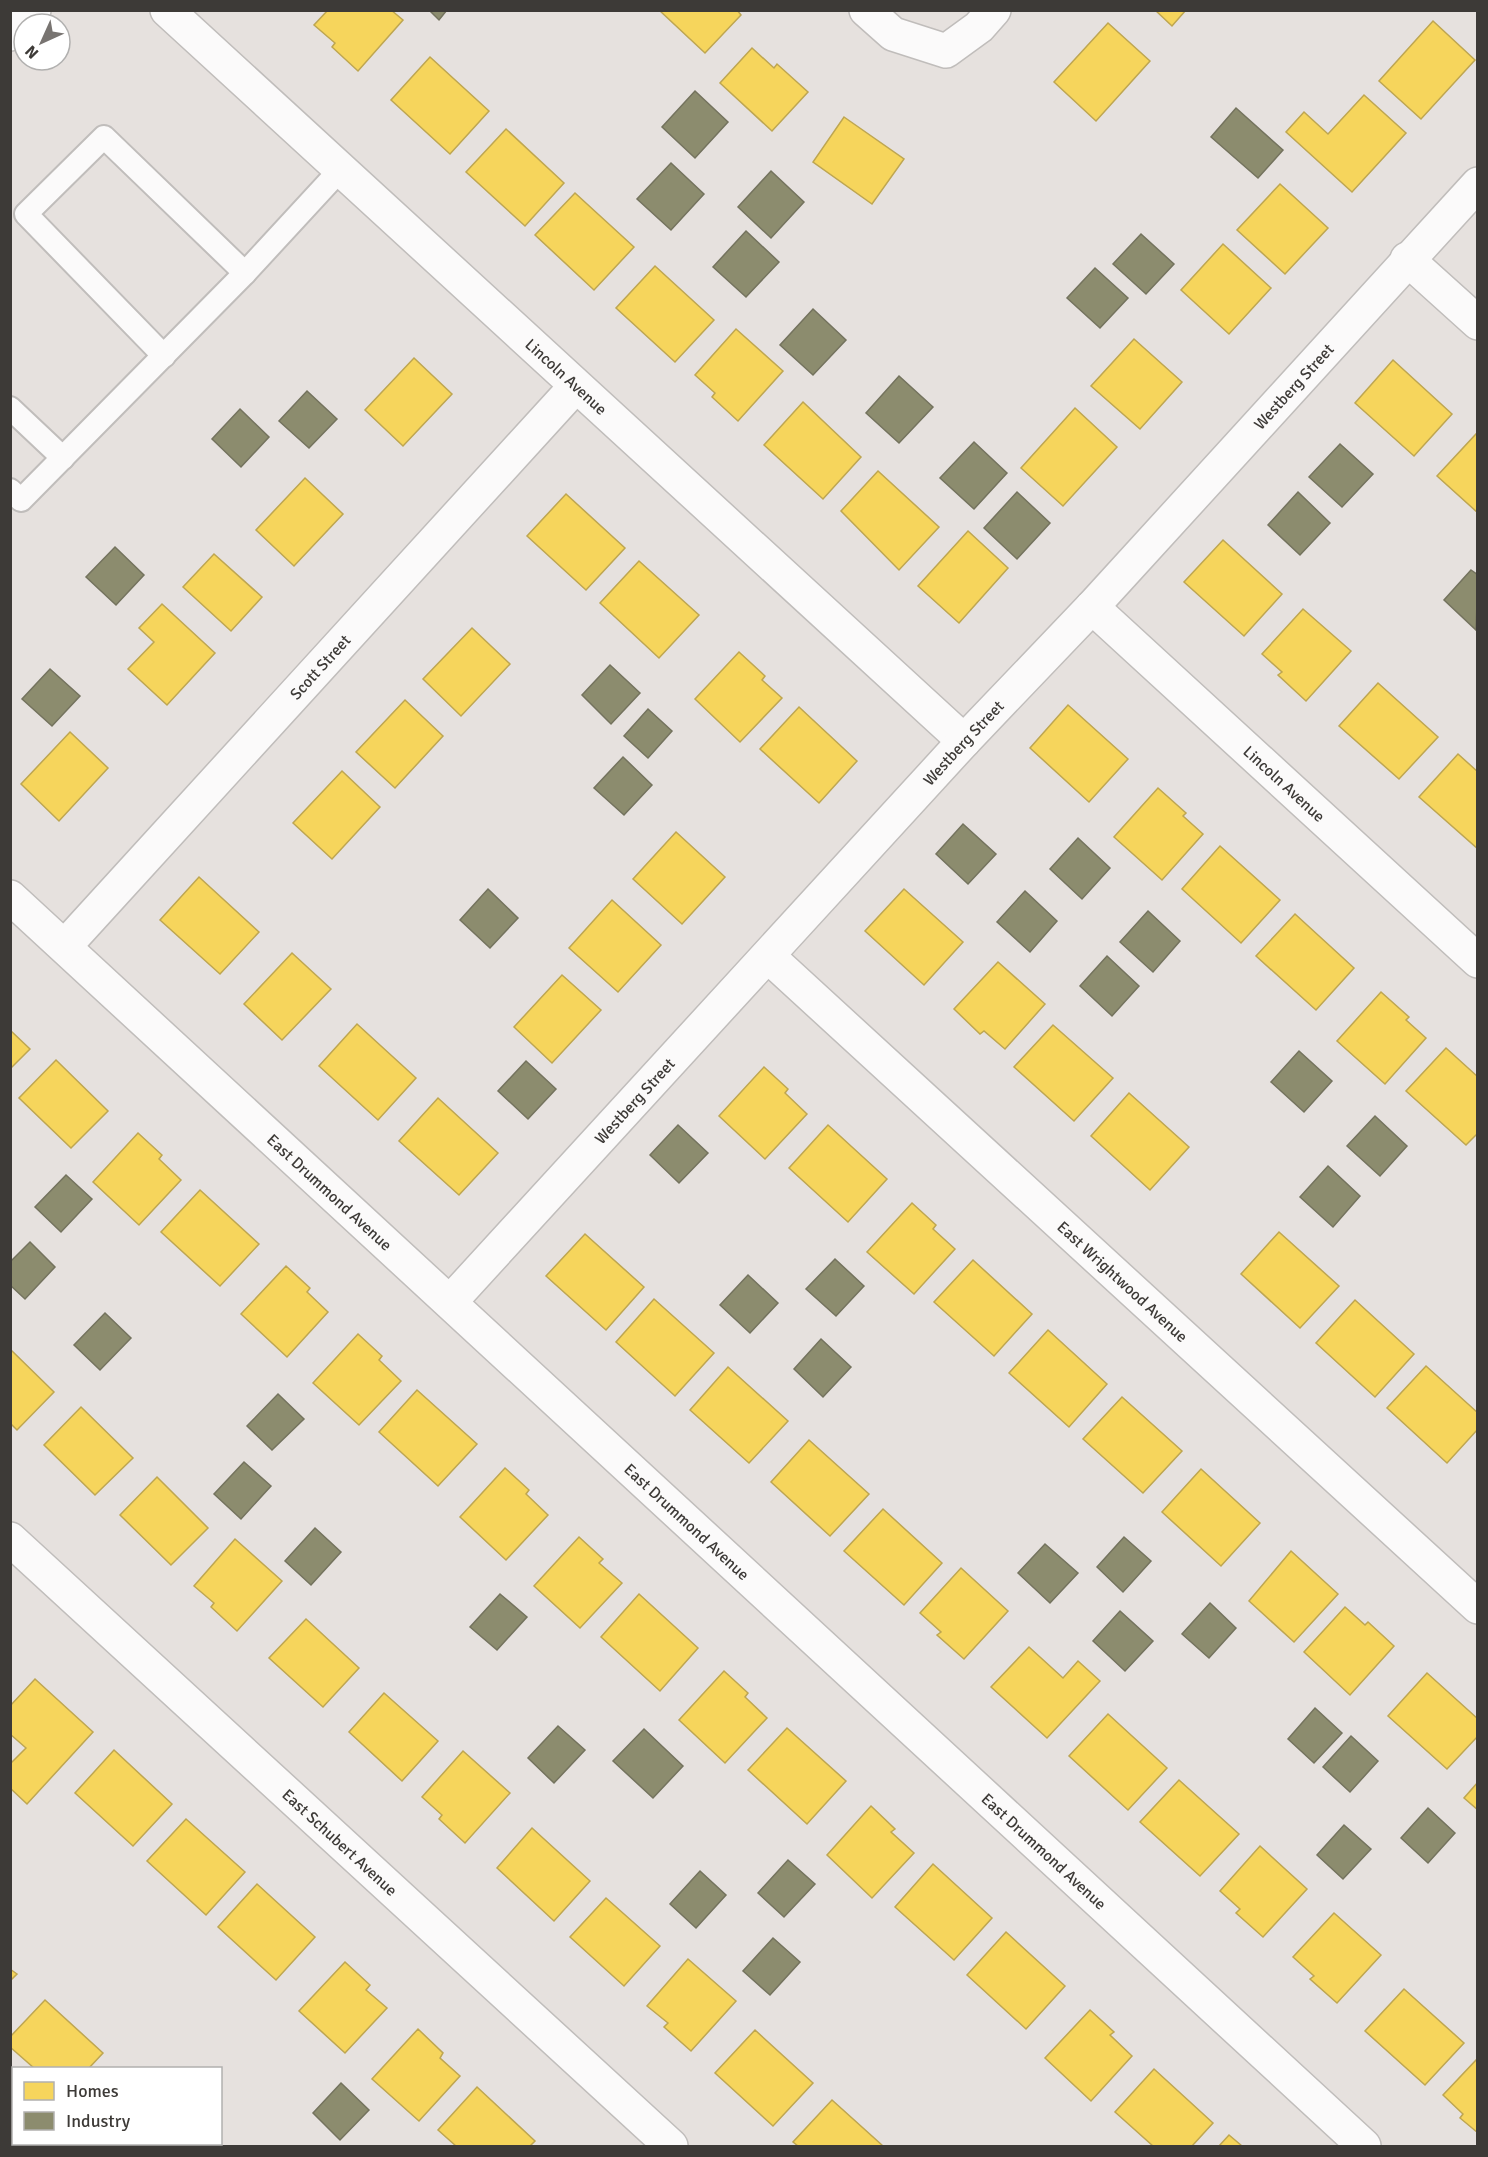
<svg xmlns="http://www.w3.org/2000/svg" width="1488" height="2157" font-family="Signika,sans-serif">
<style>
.homes{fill:#f6d55c;stroke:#bea651;stroke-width:1.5}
.industry{fill:#8c8c6e;stroke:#74735e;stroke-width:1.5}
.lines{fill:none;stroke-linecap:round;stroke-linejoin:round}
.lane-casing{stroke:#c0bdbb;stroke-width:26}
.street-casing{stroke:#c0bdbb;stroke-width:36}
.secondary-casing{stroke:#c0bdbb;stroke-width:36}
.lane{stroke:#fbfafa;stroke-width:22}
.street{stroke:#fbfafa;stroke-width:33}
.secondary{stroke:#fbfafa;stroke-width:33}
.labels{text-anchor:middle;stroke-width:6;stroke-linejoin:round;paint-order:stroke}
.street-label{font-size:16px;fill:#3d3a37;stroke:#fff}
</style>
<rect width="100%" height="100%" fill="#e6e1de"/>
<g class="homes">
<polygon points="328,10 391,10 403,20 358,71 332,47 335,43 314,25"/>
<polygon points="659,10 737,10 741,15 705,53"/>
<polygon points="1155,10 1186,10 1172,26"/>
<polygon points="1433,21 1475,60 1421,119 1379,81"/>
<polygon points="1108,23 1150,61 1096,121 1054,82"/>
<polygon points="752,48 774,68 777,64 808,92 772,131 720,83"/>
<polygon points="430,57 489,111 450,154 391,100"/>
<polygon points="1364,95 1406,133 1352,192 1286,132 1304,112 1328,134"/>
<polygon points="844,117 904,159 872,204 813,162"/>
<polygon points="506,129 564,183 525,226 466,172"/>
<polygon points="1280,184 1328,228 1285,274 1237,230"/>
<polygon points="575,193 634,247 594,290 535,235"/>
<polygon points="1223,244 1271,288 1229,334 1181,290"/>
<polygon points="655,266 714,320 675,362 616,308"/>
<polygon points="736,329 783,371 738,421 712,397 715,393 695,375"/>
<polygon points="1134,339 1182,382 1140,429 1091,386"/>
<polygon points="414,358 452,394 403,446 365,410"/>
<polygon points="1393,360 1452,414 1414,456 1355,403"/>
<polygon points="803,402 861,457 823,499 764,445"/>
<polygon points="1075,408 1117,447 1063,506 1021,468"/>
<polygon points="1476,434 1478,435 1478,513 1437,476"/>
<polygon points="878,471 939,527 899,570 841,511"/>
<polygon points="305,478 343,514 294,566 256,530"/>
<polygon points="566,494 625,548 586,590 527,536"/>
<polygon points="968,531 1008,568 959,623 918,586"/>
<polygon points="1223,540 1282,594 1244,636 1184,582"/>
<polygon points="214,554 262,597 231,631 183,587"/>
<polygon points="639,561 699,615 659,658 600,603"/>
<polygon points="162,604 215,653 167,705 128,669 154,642 139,628"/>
<polygon points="1303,609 1351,651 1306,701 1278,675 1282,672 1262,654"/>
<polygon points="472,628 510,664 461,716 423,679"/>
<polygon points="739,652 765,676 762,680 782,698 740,742 695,699"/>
<polygon points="1378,683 1438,737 1399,779 1339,726"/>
<polygon points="405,700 443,736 395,788 356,752"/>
<polygon points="1068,705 1128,759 1089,802 1030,748"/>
<polygon points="799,707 857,761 819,803 760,749"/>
<polygon points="70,732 108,768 59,821 21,784"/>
<polygon points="1458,754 1478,772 1478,849 1419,797"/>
<polygon points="342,771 380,807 332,859 293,823"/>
<polygon points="1158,788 1186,813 1183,816 1203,834 1162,880 1114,837"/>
<polygon points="676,832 725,877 682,924 633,879"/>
<polygon points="1220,846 1280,900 1241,943 1182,889"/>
<polygon points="199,877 259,932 220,974 160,920"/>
<polygon points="904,889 963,942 924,985 865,931"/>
<polygon points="612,900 661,945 618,992 569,948"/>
<polygon points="1295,914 1354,968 1316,1010 1256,956"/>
<polygon points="292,953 331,989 282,1040 244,1004"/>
<polygon points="998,962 1045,1004 1005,1049 984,1031 980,1034 954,1009"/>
<polygon points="562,975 601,1010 552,1063 514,1027"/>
<polygon points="1381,992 1409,1017 1406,1020 1426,1038 1385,1084 1337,1041"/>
<polygon points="357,1024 416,1078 378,1120 319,1066"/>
<polygon points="1053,1025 1113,1078 1074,1121 1014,1067"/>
<polygon points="10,1030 30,1049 10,1069"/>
<polygon points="1446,1048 1478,1077 1478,1133 1466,1145 1406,1091"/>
<polygon points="56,1060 108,1111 71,1148 19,1098"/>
<polygon points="764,1067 788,1089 785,1093 807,1114 765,1159 719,1116"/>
<polygon points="1129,1093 1189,1147 1150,1190 1091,1136"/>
<polygon points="438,1098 498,1153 459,1195 399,1141"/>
<polygon points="828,1125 887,1179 848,1222 789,1168"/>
<polygon points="138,1133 162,1155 159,1159 181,1180 139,1225 93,1182"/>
<polygon points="200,1190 259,1244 220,1286 161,1232"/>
<polygon points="912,1203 936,1225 933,1229 955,1249 914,1294 867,1252"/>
<polygon points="1279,1232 1339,1286 1300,1328 1241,1274"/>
<polygon points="585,1234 644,1287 606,1330 546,1276"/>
<polygon points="973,1260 1032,1314 994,1356 934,1302"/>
<polygon points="286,1266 310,1288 307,1292 328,1312 287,1357 241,1314"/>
<polygon points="654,1299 714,1353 675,1396 616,1342"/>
<polygon points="1355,1300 1414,1354 1375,1397 1316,1343"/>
<polygon points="1048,1330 1107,1384 1069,1427 1009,1373"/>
<polygon points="358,1334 382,1356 379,1360 401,1381 359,1425 313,1383"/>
<polygon points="10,1349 54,1392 17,1430 10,1423"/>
<polygon points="1426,1366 1478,1413 1478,1429 1447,1463 1387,1408"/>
<polygon points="728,1367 788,1421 749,1463 690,1410"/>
<polygon points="417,1390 477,1444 438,1486 379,1432"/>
<polygon points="1122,1397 1182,1451 1143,1493 1083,1439"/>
<polygon points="81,1407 133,1458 95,1495 44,1445"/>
<polygon points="809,1440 869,1494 830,1536 771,1482"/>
<polygon points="505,1468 529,1490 526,1494 548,1515 506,1560 460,1517"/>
<polygon points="1201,1469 1260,1523 1221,1566 1162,1512"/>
<polygon points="157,1477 208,1528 171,1565 120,1515"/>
<polygon points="883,1509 942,1563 904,1605 844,1551"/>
<polygon points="579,1537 603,1559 599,1563 622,1583 580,1628 534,1586"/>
<polygon points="235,1539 282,1581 237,1631 211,1607 214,1603 194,1586"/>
<polygon points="1291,1551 1338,1594 1294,1642 1249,1601"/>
<polygon points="961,1568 1008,1611 964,1659 937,1635 941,1632 920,1613"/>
<polygon points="639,1594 698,1648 660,1691 601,1637"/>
<polygon points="1345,1607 1365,1625 1368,1622 1394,1646 1350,1695 1304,1652"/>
<polygon points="306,1619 359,1668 323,1707 269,1658"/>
<polygon points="1029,1647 1063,1678 1078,1661 1100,1681 1047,1738 991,1687"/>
<polygon points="724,1671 748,1693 745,1697 767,1718 725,1763 679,1720"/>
<polygon points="1427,1673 1478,1719 1478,1736 1447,1769 1388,1716"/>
<polygon points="35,1679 93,1732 27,1804 10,1788 10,1764 26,1748 10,1734 10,1706"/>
<polygon points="384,1693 438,1741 402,1781 349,1732"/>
<polygon points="1108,1714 1167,1768 1128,1810 1069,1756"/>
<polygon points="787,1728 846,1781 807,1824 748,1770"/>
<polygon points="114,1750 172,1804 133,1846 75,1793"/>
<polygon points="463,1751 510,1793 465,1843 439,1819 442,1815 422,1797"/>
<polygon points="1179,1780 1239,1834 1200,1876 1140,1822"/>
<polygon points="1478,1782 1478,1810 1464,1798"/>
<polygon points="871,1806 895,1829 891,1832 914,1853 872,1898 827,1855"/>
<polygon points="186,1819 245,1872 206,1915 147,1861"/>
<polygon points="532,1828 590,1881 554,1921 497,1868"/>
<polygon points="1260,1846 1307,1889 1263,1937 1236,1913 1240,1909 1220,1891"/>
<polygon points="933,1864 992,1918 954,1960 895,1907"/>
<polygon points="257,1884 315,1937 276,1980 218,1927"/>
<polygon points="606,1898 660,1946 624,1986 570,1937"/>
<polygon points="1334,1913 1381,1955 1337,2003 1310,1979 1314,1976 1293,1957"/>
<polygon points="1006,1932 1065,1986 1026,2029 967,1975"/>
<polygon points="688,1959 736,2001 691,2051 664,2027 668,2023 647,2006"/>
<polygon points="345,1962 370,1985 366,1990 387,2008 345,2053 299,2011"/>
<polygon points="10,1969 17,1974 10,1981"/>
<polygon points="1404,1989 1464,2043 1425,2085 1365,2031"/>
<polygon points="45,2000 103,2053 89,2068 34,2068 10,2047 10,2037"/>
<polygon points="1090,2010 1114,2032 1110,2035 1132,2056 1091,2101 1045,2058"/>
<polygon points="418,2029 443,2053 440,2058 460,2076 419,2121 372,2079"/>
<polygon points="755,2030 813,2083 773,2126 715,2073"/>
<polygon points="1478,2058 1478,2133 1460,2118 1463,2114 1443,2095"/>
<polygon points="1154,2069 1213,2123 1192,2146 1153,2146 1115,2112"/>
<polygon points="477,2087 535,2141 530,2146 456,2146 438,2130"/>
<polygon points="832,2100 883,2146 798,2146 793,2142"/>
<polygon points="1229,2135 1242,2146 1219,2146"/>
<polygon points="116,2144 190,2144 187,2146 119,2146"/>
</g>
<g class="industry">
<polygon points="429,10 447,10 439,20"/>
<polygon points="695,91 728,122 695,158 662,127"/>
<polygon points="1236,108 1283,150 1258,178 1211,137"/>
<polygon points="671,163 704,194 671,230 637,199"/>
<polygon points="771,171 804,202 771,238 738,207"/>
<polygon points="746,231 779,262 746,297 713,267"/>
<polygon points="1141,234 1174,264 1146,294 1113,264"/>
<polygon points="1095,268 1128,298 1100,328 1067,298"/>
<polygon points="813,309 846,340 813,375 780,345"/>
<polygon points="899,376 933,407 899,443 866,413"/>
<polygon points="307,391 337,419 309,448 279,421"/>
<polygon points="240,409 269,437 241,467 212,439"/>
<polygon points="974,442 1007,473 974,509 940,478"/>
<polygon points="1340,444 1373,474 1342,507 1309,477"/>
<polygon points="1017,492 1050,523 1017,559 984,528"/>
<polygon points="1298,492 1330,523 1300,555 1268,525"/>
<polygon points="115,547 144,575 116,605 86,577"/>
<polygon points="1471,570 1478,575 1476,630 1444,600"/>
<polygon points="610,665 640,693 611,724 582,695"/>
<polygon points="50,669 80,696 52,726 22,699"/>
<polygon points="648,709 672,731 648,758 624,736"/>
<polygon points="623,757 652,785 624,815 594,788"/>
<polygon points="963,824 996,854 968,884 936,854"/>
<polygon points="1078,838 1110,868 1082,899 1050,869"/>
<polygon points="488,889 518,918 490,948 460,920"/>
<polygon points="1025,891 1057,921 1030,952 997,922"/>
<polygon points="1148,911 1180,941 1153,972 1120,942"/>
<polygon points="1107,956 1139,986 1112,1016 1080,986"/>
<polygon points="1299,1051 1332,1081 1304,1112 1271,1082"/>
<polygon points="526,1061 556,1089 528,1119 498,1091"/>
<polygon points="1375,1116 1407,1146 1380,1176 1347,1146"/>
<polygon points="678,1125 708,1153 679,1183 650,1155"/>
<polygon points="1328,1166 1360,1196 1333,1227 1300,1197"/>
<polygon points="66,1175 92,1199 61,1232 35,1207"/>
<polygon points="30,1242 55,1267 25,1299 10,1285 10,1262"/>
<polygon points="835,1259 864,1286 836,1316 806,1289"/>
<polygon points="748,1275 778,1303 750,1333 720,1305"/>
<polygon points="105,1313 131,1338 100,1370 74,1345"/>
<polygon points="821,1339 851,1367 823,1397 794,1369"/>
<polygon points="278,1394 304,1419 272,1450 247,1426"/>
<polygon points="244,1462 271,1486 241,1519 214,1494"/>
<polygon points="315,1528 341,1552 311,1585 285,1561"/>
<polygon points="1124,1537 1151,1561 1123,1592 1097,1567"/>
<polygon points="1045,1544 1078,1573 1050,1603 1018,1573"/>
<polygon points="500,1594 527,1617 497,1650 470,1627"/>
<polygon points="1210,1603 1236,1628 1209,1658 1182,1634"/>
<polygon points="1120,1611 1153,1641 1125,1671 1093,1641"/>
<polygon points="1315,1708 1342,1733 1314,1763 1288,1739"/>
<polygon points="558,1726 585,1750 554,1783 528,1758"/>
<polygon points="644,1729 683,1766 653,1798 613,1761"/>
<polygon points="1351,1736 1378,1761 1350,1792 1323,1767"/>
<polygon points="1428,1808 1455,1833 1428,1863 1401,1838"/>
<polygon points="1344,1825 1371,1849 1343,1879 1317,1855"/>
<polygon points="788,1860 815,1884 784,1917 758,1893"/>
<polygon points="700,1871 726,1895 696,1928 670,1904"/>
<polygon points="773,1938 800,1962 770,1995 743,1971"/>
<polygon points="341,2083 369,2110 340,2140 313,2113"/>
</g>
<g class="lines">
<defs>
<g id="lane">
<polyline points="164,356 26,214 104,137 245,273"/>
<polyline points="10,408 63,458"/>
<polyline points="10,490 21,500 245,273 340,170"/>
</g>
<g id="street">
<path id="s1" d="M167,10L964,741"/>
<polyline points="866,10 893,34 946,51 979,27 994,10"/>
<polyline points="1407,259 1478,323"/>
<path id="s2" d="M1092,607L1478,961"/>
<path id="s3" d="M10,897L1364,2146"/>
<path id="s4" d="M65,946L575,387"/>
<path id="s5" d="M769,957L1478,1607"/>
<path id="s6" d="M450,1302L964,741L1092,607L1478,184"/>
<path id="s7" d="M10,1539L671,2146"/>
</g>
<polyline id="secondary" points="10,34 34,10"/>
</defs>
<use href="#lane" class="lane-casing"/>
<use href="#street" class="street-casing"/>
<use href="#secondary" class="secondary-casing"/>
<use href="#lane" class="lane"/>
<use href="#street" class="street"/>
<use href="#secondary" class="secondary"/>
</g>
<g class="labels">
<g class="street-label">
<text dy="6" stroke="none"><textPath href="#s1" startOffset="542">Lincoln Avenue</textPath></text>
<text dy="6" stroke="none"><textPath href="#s6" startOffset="1245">Westberg Street</textPath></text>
<text dy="6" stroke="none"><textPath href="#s4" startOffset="378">Scott Street</textPath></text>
<text dy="6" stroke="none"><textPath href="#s6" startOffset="759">Westberg Street</textPath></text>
<text dy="6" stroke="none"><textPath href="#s2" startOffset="261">Lincoln Avenue</textPath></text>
<text dy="6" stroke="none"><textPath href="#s6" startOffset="273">Westberg Street</textPath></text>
<text dy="6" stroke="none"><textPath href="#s3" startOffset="435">East Drummond Avenue</textPath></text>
<text dy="6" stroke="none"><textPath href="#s5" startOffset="480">East Wrightwood Avenue</textPath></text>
<text dy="6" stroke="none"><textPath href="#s3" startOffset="921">East Drummond Avenue</textPath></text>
<text dy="6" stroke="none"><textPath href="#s7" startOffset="448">East Schubert Avenue</textPath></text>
<text dy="6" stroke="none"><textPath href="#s3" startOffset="1407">East Drummond Avenue</textPath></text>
</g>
</g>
<rect width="1488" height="2157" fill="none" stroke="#3d3a37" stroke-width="24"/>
<rect x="12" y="2067" width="210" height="78" fill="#ffffff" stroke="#b1b0af" stroke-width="1.5"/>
<rect x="24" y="2082" width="30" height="18" fill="#f6d55c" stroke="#b1b0af" stroke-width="1.5"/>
<text x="66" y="2097" font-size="18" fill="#3d3a37">Homes</text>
<rect x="24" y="2112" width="30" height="18" fill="#8c8c6e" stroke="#b1b0af" stroke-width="1.5"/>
<text x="66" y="2127" font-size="18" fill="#3d3a37">Industry</text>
<g transform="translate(42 42) rotate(225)"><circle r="28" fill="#ffffff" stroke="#b1b0af" stroke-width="1.5"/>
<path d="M0-4.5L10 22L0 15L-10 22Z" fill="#787471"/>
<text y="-9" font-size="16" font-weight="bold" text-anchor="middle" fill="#3d3a37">N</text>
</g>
</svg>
